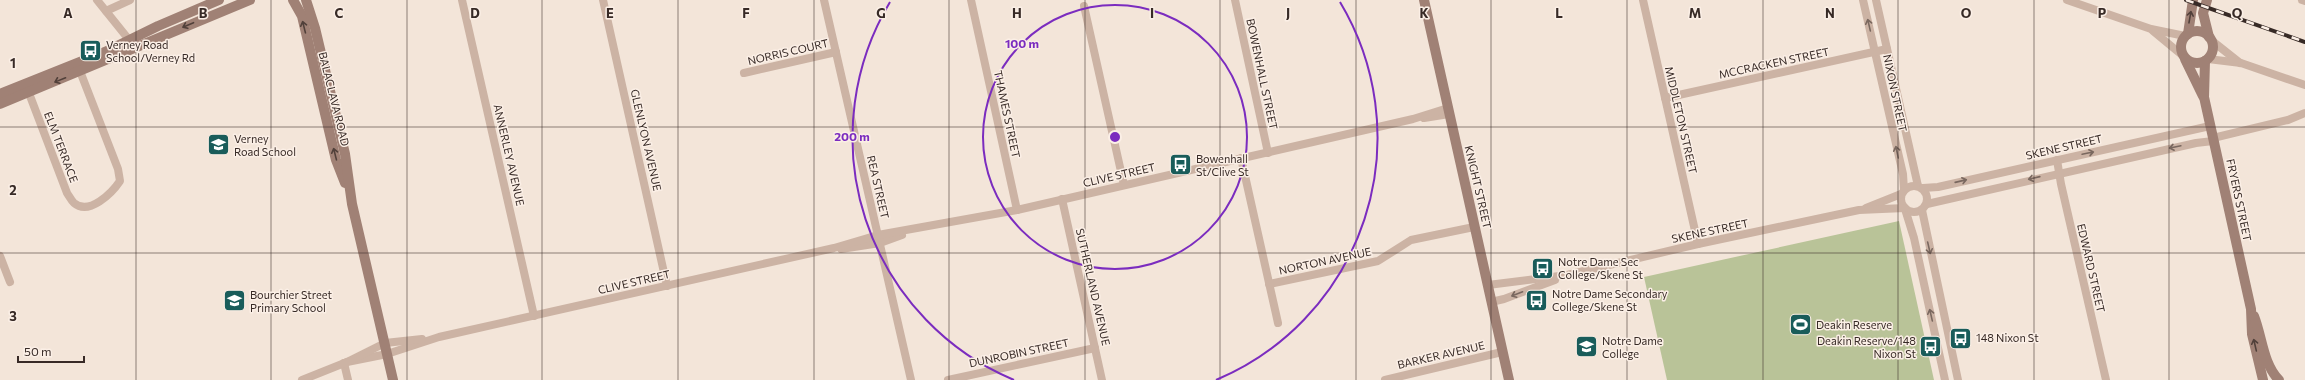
<svg xmlns="http://www.w3.org/2000/svg" width="2305" height="380" font-family="Commissioner,sans-serif">
<style>
.green{fill:#b9c398}
.lines{fill:none;stroke-linecap:round;stroke-linejoin:round}
.street{stroke:#ccb3a4;stroke-width:8}
.secondary{stroke:#a08175;stroke-width:10}
.rail-casing{stroke:#372a26;stroke-width:4}
.rail{stroke:#fbefe6;stroke-width:2.5;stroke-dasharray:8;stroke-linecap:butt}
.oneway{stroke:#51403a}
.oneway2{stroke:#7a685f}
.grid{fill:none;stroke:#372a26;stroke-width:1;stroke-opacity:0.55}
.ring{fill:none;stroke:#7b2cbf;stroke-width:2}
.labels{text-anchor:middle;stroke-width:3;stroke-linejoin:round;paint-order:stroke}
.poi-label{font-size:11px;fill:#372a26;stroke:#fbefe6;text-anchor:start}
.street-label{font-size:11px;fill:#372a26;stroke:#fbefe6}
.grid-label{font-size:13px;text-anchor:middle;font-weight:bold;fill:#372a26;stroke:#fbefe6;stroke-width:3;stroke-linejoin:round;paint-order:stroke}
.centre{fill:#7b2cbf;stroke:#fbefe6;stroke-width:2}
.ring-label{font-size:12px;text-anchor:middle;font-weight:bold;fill:#7b2cbf;stroke:#fbefe6;stroke-width:3;stroke-linejoin:round;paint-order:stroke}
</style>
<rect width="100%" height="100%" fill="#f3e5d9"/>
<polygon class="green" points="1899,221 1934,380 1667,380 1644,277"/>
<g class="lines">
<g class="street">
<polyline points="97,0 130,41"/>
<polyline points="462,0 534,316"/>
<polyline points="603,0 667,286"/>
<polyline points="824,0 911,380"/>
<polyline points="971,0 1017,210"/>
<polyline points="1235,0 1268,153"/>
<polyline points="1643,0 1698,244"/>
<polyline points="1863,0 1903,174 1904,190"/>
<polyline points="1876,0 1918,186"/>
<polyline points="2067,0 2151,29 2185,36"/>
<polyline points="2302,0 2305,1"/>
<polyline points="1084,6 1124,185"/>
<polyline points="106,11 130,0"/>
<polyline points="2153,31 2182,55"/>
<polyline points="2211,40 2240,63"/>
<polyline points="2208,59 2241,63 2305,85"/>
<polyline points="744,73 836,52"/>
<path d="M27,88L67,193C69,196 71,200 74,203C89,216 112,193 120,181L118,169L78,66"/>
<polyline points="1665,98 1887,49"/>
<polyline points="1424,118 1449,114"/>
<polyline points="2213,138 2288,120 2305,113"/>
<polyline points="1241,158 1278,323"/>
<polyline points="2057,160 2061,184 2106,380"/>
<circle cx="1914" cy="199" r="13"/>
<polyline points="1923,188 1938,187 2210,126"/>
<polyline points="1062,199 1102,380"/>
<polyline points="1927,204 2196,143 2213,141"/>
<polyline points="1866,208 1901,194"/>
<polyline points="1905,209 1914,238 1945,380"/>
<polyline points="1922,210 1958,380"/>
<polyline points="841,249 880,243 902,235"/>
<polyline points="0,256 10,282"/>
<polyline points="1269,284 1378,261 1411,240 1474,227"/>
<polyline points="1488,285 1567,275 1698,244 1859,210 1905,208"/>
<polyline points="1491,302 1504,299 1555,280"/>
<polyline points="347,362 387,354 439,337 834,248 878,235 1017,210 1413,119 1448,108"/>
<polyline points="344,363 348,380"/>
<polyline points="302,380 347,362 385,343 422,339"/>
<polyline points="948,380 1095,348"/>
<polyline points="1385,380 1502,352"/>
</g>
<g class="secondary">
<polyline points="293,0 302,16 336,160 345,183"/>
<polyline points="306,0 315,28 345,154 352,204 393,380"/>
<polyline points="1424,0 1509,380"/>
<polyline points="2207,0 2203,13 2209,37"/>
<circle cx="2197" cy="47" r="16"/>
<polyline points="2188,34 2193,0"/>
<polyline points="2185,59 2203,96"/>
<polyline points="2205,61 2204,97 2251,309 2252,334 2263,380"/>
<polyline points="0,94 105,52 158,26 219,0"/>
<polyline points="0,104 250,0"/>
<path d="M2254,316C2262,336 2263,364 2279,380"/>
</g>
<defs>
<polyline id="rail" points="2186,0 2305,42"/>
</defs>
<use href="#rail" class="rail-casing"/>
<use href="#rail" class="rail"/>
</g>
<defs><path id="oneway-shaft" d="M-6 0H5M1.5-3L5.5 0L1.5 3" fill="none" stroke-width="1.6" stroke-linecap="round" stroke-linejoin="round"/></defs>
<g class="oneway">
<use href="#oneway-shaft" transform="translate(2190 17) rotate(-80)"/>
<use href="#oneway-shaft" transform="translate(188 25) rotate(157)"/>
<use href="#oneway-shaft" transform="translate(304 27) rotate(-104)"/>
<use href="#oneway-shaft" transform="translate(60 80) rotate(158)"/>
<use href="#oneway-shaft" transform="translate(335 154) rotate(-104)"/>
<use href="#oneway-shaft" transform="translate(2255 345) rotate(-103)"/>
</g>
<g class="oneway2">
<use href="#oneway-shaft" transform="translate(1869 25) rotate(-103)"/>
<use href="#oneway-shaft" transform="translate(2175 147) rotate(168)"/>
<use href="#oneway-shaft" transform="translate(1897 152) rotate(-102)"/>
<use href="#oneway-shaft" transform="translate(2088 153) rotate(-12)"/>
<use href="#oneway-shaft" transform="translate(2034 178) rotate(167)"/>
<use href="#oneway-shaft" transform="translate(1961 181) rotate(-13)"/>
<use href="#oneway-shaft" transform="translate(1929 248) rotate(77)"/>
<use href="#oneway-shaft" transform="translate(1517 294) rotate(159)"/>
<use href="#oneway-shaft" transform="translate(1931 315) rotate(-103)"/>
</g>
<path class="grid" d="M136,0V380M271,0V380M407,0V380M542,0V380M678,0V380M814,0V380M949,0V380M1085,0V380M1220,0V380M1356,0V380M1491,0V380M1627,0V380M1763,0V380M1898,0V380M2034,0V380M2169,0V380M0,127H2305M0,253H2305"/>
<g class="ring">
<circle cx="1115" cy="137" r="132"/>
<path d="M1014 380A263 263 0 0 1 890 2M1340 2A263 263 0 0 1 1216 380"/>
</g>
<defs>
<symbol id="bus-square" viewBox="-11 -11 22 22"><rect x="-9" y="-9" width="18" height="18" rx="4" fill="#195c5a" stroke="#fbefe6"/><path d="M-5-6H5V4H4V6H2V4H-2V6H-4V4H-5ZM-3.5-4V0h7V-4ZM-3.5 1.2v1.5H-2V1.2ZM2 1.2v1.5H3.5V1.2Z" fill="#fff"/></symbol>
<symbol id="school-square" viewBox="-11 -11 22 22"><rect x="-9" y="-9" width="18" height="18" rx="4" fill="#195c5a" stroke="#fbefe6"/><path d="M0-5L7-2L0 1L-7-2ZM-4 1L0 2.5L4 1V4Q0 6-4 4Z" fill="#fff"/></symbol>
<symbol id="stadium-square" viewBox="-11 -11 22 22"><rect x="-9" y="-9" width="18" height="18" rx="4" fill="#195c5a" stroke="#fbefe6"/><path d="M0-5a6.5 5 0 1 0 0 10a6.5 5 0 1 0 0-10ZM-3.5-1.8h7v3.6h-7Z" fill="#fff"/></symbol>
</defs>
<g fill-rule="evenodd">
<use href="#bus-square" x="78" y="38" width="25" height="25"/>
<use href="#school-square" x="206" y="132" width="25" height="25"/>
<use href="#bus-square" x="1168" y="152" width="25" height="25"/>
<use href="#bus-square" x="1530" y="256" width="25" height="25"/>
<use href="#bus-square" x="1524" y="288" width="25" height="25"/>
<use href="#school-square" x="222" y="288" width="25" height="25"/>
<use href="#stadium-square" x="1788" y="312" width="25" height="25"/>
<use href="#bus-square" x="1948" y="326" width="25" height="25"/>
<use href="#school-square" x="1574" y="334" width="25" height="25"/>
<use href="#bus-square" x="1918" y="334" width="25" height="25"/>
</g>
<g class="labels">
<g class="poi-label">
<text x="106" y="49">Verney Road<tspan x="106" dy="13">School/Verney Rd</tspan></text>
<text x="234" y="143">Verney<tspan x="234" dy="13">Road School</tspan></text>
<text x="1196" y="163">Bowenhall<tspan x="1196" dy="13">St/Clive St</tspan></text>
<text x="1558" y="266">Notre Dame Sec<tspan x="1558" dy="13">College/Skene St</tspan></text>
<text x="1552" y="298">Notre Dame Secondary<tspan x="1552" dy="13">College/Skene St</tspan></text>
<text x="250" y="299">Bourchier Street<tspan x="250" dy="13">Primary School</tspan></text>
<text x="1816" y="329">Deakin Reserve</text>
<text x="1976" y="342">148 Nixon St</text>
<text x="1602" y="345">Notre Dame<tspan x="1602" dy="13">College</tspan></text>
<text x="1916" y="345" text-anchor="end">Deakin Reserve/148<tspan x="1916" dy="13">Nixon St</tspan></text>
</g>
<g class="street-label">
<text transform="translate(788 52) rotate(-13)" y="4">NORRIS COURT</text>
<text transform="translate(1774 63) rotate(-12)" y="4">MCCRACKEN STREET</text>
<text transform="translate(1262 74) rotate(78)" y="4">BOWENHALL STREET</text>
<text transform="translate(1895 93) rotate(78)" y="4">NIXON STREET</text>
<text transform="translate(334 99) rotate(76)" y="4">BALACLAVA ROAD</text>
<text transform="translate(1007 114) rotate(78)" y="4">THAMES STREET</text>
<text transform="translate(1681 120) rotate(77)" y="4">MIDDLETON STREET</text>
<text transform="translate(646 140) rotate(77)" y="4">GLENLYON AVENUE</text>
<text transform="translate(61 147) rotate(69)" y="4">ELM TERRACE</text>
<text transform="translate(2064 147) rotate(-13)" y="4">SKENE STREET</text>
<text transform="translate(509 155) rotate(77)" y="4">ANNERLEY AVENUE</text>
<text transform="translate(1119 175) rotate(-13)" y="4">CLIVE STREET</text>
<text transform="translate(878 187) rotate(77)" y="4">REA STREET</text>
<text transform="translate(1478 187) rotate(77)" y="4">KNIGHT STREET</text>
<text transform="translate(2239 200) rotate(78)" y="4">FRYERS STREET</text>
<text transform="translate(1710 231) rotate(-12)" y="4">SKENE STREET</text>
<text transform="translate(1325 261) rotate(-12)" y="4">NORTON AVENUE</text>
<text transform="translate(2091 268) rotate(77)" y="4">EDWARD STREET</text>
<text transform="translate(634 282) rotate(-13)" y="4">CLIVE STREET</text>
<text transform="translate(1093 287) rotate(77)" y="4">SUTHERLAND AVENUE</text>
<text transform="translate(1019 353) rotate(-12)" y="4">DUNROBIN STREET</text>
<text transform="translate(1441 355) rotate(-13)" y="4">BARKER AVENUE</text>
</g>
</g>
<g class="grid-label">
<text x="68" y="18">A</text>
<text x="203" y="18">B</text>
<text x="339" y="18">C</text>
<text x="475" y="18">D</text>
<text x="610" y="18">E</text>
<text x="746" y="18">F</text>
<text x="881" y="18">G</text>
<text x="1017" y="18">H</text>
<text x="1152" y="18">I</text>
<text x="1288" y="18">J</text>
<text x="1424" y="18">K</text>
<text x="1559" y="18">L</text>
<text x="1695" y="18">M</text>
<text x="1830" y="18">N</text>
<text x="1966" y="18">O</text>
<text x="2102" y="18">P</text>
<text x="2237" y="18">Q</text>
<text x="13" y="68">1</text>
<text x="13" y="195">2</text>
<text x="13" y="321">3</text>
</g>
<circle cx="1115" cy="137" r="6" class="centre"/>
<g class="ring-label">
<text x="1022" y="48">100 m</text>
<text x="852" y="141">200 m</text>
</g>
<path d="M18 356v6h66v-6" fill="none" stroke="#372a26" stroke-width="2"/>
<text x="24" y="356" font-size="12" fill="#372a26" stroke="#fbefe6" stroke-width="3" paint-order="stroke">50 m</text>
</svg>
